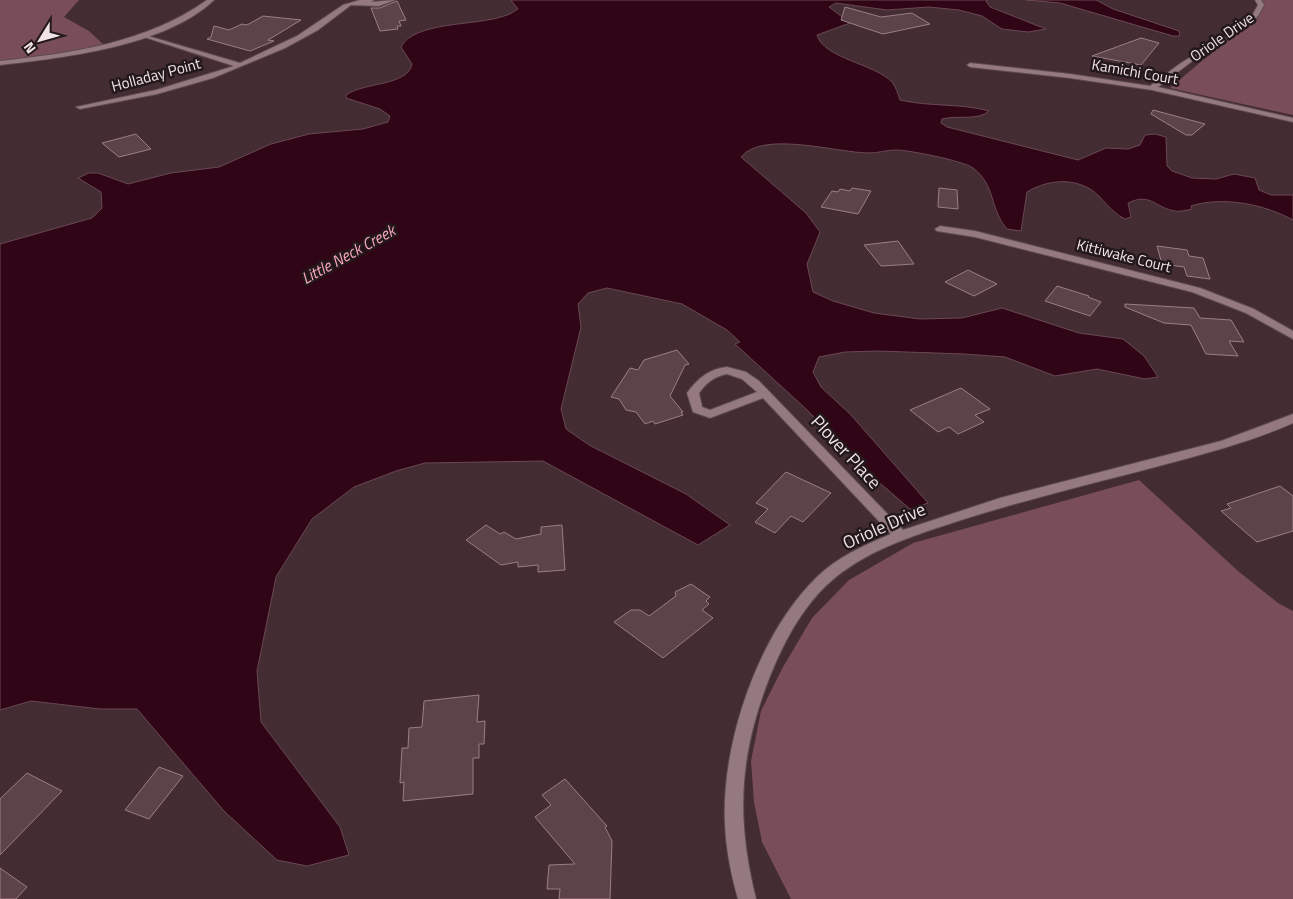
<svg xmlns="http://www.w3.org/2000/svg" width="1293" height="899" font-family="'Titillium Web',sans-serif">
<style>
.green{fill:#794e59}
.water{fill:#300515;stroke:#6a4854}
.building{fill:#5b4349;stroke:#9a7f85}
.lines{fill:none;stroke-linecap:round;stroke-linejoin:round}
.minor-casing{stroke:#5d4b4f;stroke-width:2}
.tertiary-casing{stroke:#5d4b4f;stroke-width:2}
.minor{fill:#947a7f;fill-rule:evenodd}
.tertiary{fill:#947a7f;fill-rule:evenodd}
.labels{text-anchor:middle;stroke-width:5;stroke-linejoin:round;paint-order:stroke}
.far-street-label{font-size:15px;fill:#f2e3e6;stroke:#23181b}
.far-water-label{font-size:16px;font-style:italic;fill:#fba8bd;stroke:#23181b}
.street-label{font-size:18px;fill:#f2e3e6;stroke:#23181b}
</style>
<rect width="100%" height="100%" fill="#432d32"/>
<g class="green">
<polygon points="0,0 79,0 64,17 89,31 107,48 0,65"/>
<polygon points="1261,0 1293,0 1293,115 1170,88 1263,9"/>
<polygon points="1139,480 1238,571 1278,603 1293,611 1293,899 791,899 762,842 754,802 751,761 761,711 783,667 812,618 849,580 913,543"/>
</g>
<g class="water">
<path d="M511,0H988L986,1L990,7L1046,29L1028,32L1002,29L982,16L959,10L929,7L887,10L836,3L829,7L850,23L817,35C823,58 875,64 892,82C896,87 898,94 900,100C930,107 960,103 989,111C978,121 957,115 942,119L941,123L947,127L1078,160L1106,148L1128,149L1140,145L1145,135L1155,134L1166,137L1167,166L1172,171L1192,178L1216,179L1234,174L1255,178L1259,190L1271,195H1293V220C1264,204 1222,196 1191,206L1192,209C1187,210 1180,212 1175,211C1155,208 1151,192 1128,203L1131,217L1125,219C1110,212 1103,197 1090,189C1070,177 1045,181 1027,192L1021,231L1007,229C989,208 996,185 973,168C964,161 909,150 896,150C887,150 878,153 869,153C838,153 763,130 741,157L806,213L820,232L807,264L813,292L833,301L874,313L920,319L962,318L1002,308L1079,333L1123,339L1144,356L1158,377L1145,379L1097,369L1055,376L1005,357L964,354L878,351L845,352L819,357L813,372L821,387L851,415L928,503L910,509L873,477L805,408L735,344L740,342L727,330L682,304L607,288L588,293L578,304L581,327L561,409L566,429L589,445L686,494L730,525L698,545L543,461L425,463L396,471L354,487L312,519L276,577L257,671L261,722L340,827L349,855L307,866L277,860L224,811L137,709H100L31,701L0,710V244L92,218L102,208L101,192L78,178L89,173H98L128,184L171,173L219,167L271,144L309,134L363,129L388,122L390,116L380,109L346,98V95C364,82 408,86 412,64L401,47C414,21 477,26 504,16C509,15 513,12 518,9Z"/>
<polygon points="1026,0 1096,0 1113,9 1179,31 1180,36 1173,36 1060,3"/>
</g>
<g class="building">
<polygon points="397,1 406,20 399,21 401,26 397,26 398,29 380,31 371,8 380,8"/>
<polygon points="845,7 881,17 912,13 930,24 883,34 841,20"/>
<polygon points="263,16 301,20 268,40 274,41 250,51 207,39 211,37 214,26 229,30 242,24 247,25"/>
<polygon points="1141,38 1159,43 1141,65 1092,56"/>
<polygon points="1153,110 1205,124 1192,135 1186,135 1151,114"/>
<polygon points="136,134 151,149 119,157 102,143"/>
<polygon points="852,188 871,191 858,214 821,207 832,191 838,192 840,189 850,191"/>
<polygon points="939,188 957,190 958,209 938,207"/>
<polygon points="898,241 914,264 881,266 864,245"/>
<polygon points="1157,246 1187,250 1189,256 1203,258 1210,279 1187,276 1184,267 1162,264"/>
<polygon points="968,270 997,284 974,296 945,282"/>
<polygon points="1057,286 1089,296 1088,297 1101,302 1090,316 1045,301"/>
<polygon points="1125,304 1194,308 1200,318 1231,320 1244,342 1229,341 1238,356 1206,354 1191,325 1164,323 1125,307"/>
<polygon points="677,350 689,364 685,365 670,396 683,412 681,412 683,415 655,424 653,421 645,424 636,412 626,410 619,399 611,397 630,368 638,370 644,360"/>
<polygon points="961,388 990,409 975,415 984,422 958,434 949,427 938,432 910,410"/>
<polygon points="786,472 831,493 803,522 791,516 775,533 755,522 768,509 756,503"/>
<polygon points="1280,486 1293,496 1293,531 1257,542 1221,511 1231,508 1227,504"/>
<polygon points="486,525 500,534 504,532 516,539 541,534 541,527 562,525 565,570 538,572 538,565 518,567 518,562 501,565 466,540"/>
<polygon points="691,584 710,597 706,601 709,604 702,610 713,618 663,658 614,622 631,610 640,610 649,616 676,596 675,592"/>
<polygon points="479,695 477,722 485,721 484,744 479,744 479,758 473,758 473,794 403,801 404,782 400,783 402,748 408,748 409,728 422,727 424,701"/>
<polygon points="159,767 183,776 149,819 125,810"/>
<polygon points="27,773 62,791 0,855 0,799"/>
<polygon points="565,779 607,826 605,827 612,841 610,899 559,899 560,889 547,889 549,865 575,864 535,817 551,805 542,795"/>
<polygon points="0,868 27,887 16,899 0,899"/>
</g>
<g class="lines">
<defs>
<g id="minor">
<polygon points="360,0 374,0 371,2 395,0 379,6 351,5 318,30 285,48 213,78 157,94 80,109 76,107 156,90 234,66 141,36 141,34 240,63 297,36 343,5"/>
<polygon points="1255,0 1261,0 1264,5 1258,16 1240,32 1195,59 1158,87 1293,118 1293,122 1152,90 1070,78 970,67 967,65 970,63 1070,74 1150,86 1181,63 1235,30 1253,14 1258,5"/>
<polygon points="940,226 975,231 1200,288 1254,309 1293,331 1293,339 1246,313 1192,292 975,237 937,231 935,229"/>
<path d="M727,367L746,372L759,381L903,530L1000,498L1221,441L1293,414V423C1255,440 1214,451 1174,462C1100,482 1025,499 952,523C909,537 863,552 829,583C797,612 776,657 762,698C738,769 738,826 756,899H738C731,874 726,850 725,824C721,744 758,635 816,578C837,557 865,545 891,534L763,398L710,418L693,412L687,393C698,378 709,369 727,367ZM727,374L742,379L757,392L710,410L702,407L699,393C706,383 715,376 727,374Z"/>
</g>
<path id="tertiary" d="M207,0H214C166,46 64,58 0,65V61C72,53 147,43 207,0Z"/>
</defs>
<use href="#minor" class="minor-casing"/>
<use href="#tertiary" class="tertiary-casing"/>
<use href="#minor" class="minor"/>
<use href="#tertiary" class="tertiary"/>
</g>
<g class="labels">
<g class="far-street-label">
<text transform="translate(1222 37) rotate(-35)" y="5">Oriole Drive</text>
<text transform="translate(1135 72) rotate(10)" y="5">Kamichi Court</text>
<text transform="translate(156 75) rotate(-15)" y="5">Holladay Point</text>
<text transform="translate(1124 256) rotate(14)" y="5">Kittiwake Court</text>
</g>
<g class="far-water-label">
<text transform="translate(348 254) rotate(-29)" y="6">Little Neck Creek</text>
</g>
<g class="street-label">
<text transform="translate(846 452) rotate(47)" y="6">Plover Place</text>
<text transform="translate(884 526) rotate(-24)" y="6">Oriole Drive</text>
</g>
</g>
<g transform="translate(40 40) rotate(233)" stroke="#23181b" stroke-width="4" paint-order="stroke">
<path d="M0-4L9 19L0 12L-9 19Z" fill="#f2e3e6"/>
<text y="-8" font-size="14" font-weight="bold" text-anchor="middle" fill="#f2e3e6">N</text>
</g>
</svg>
